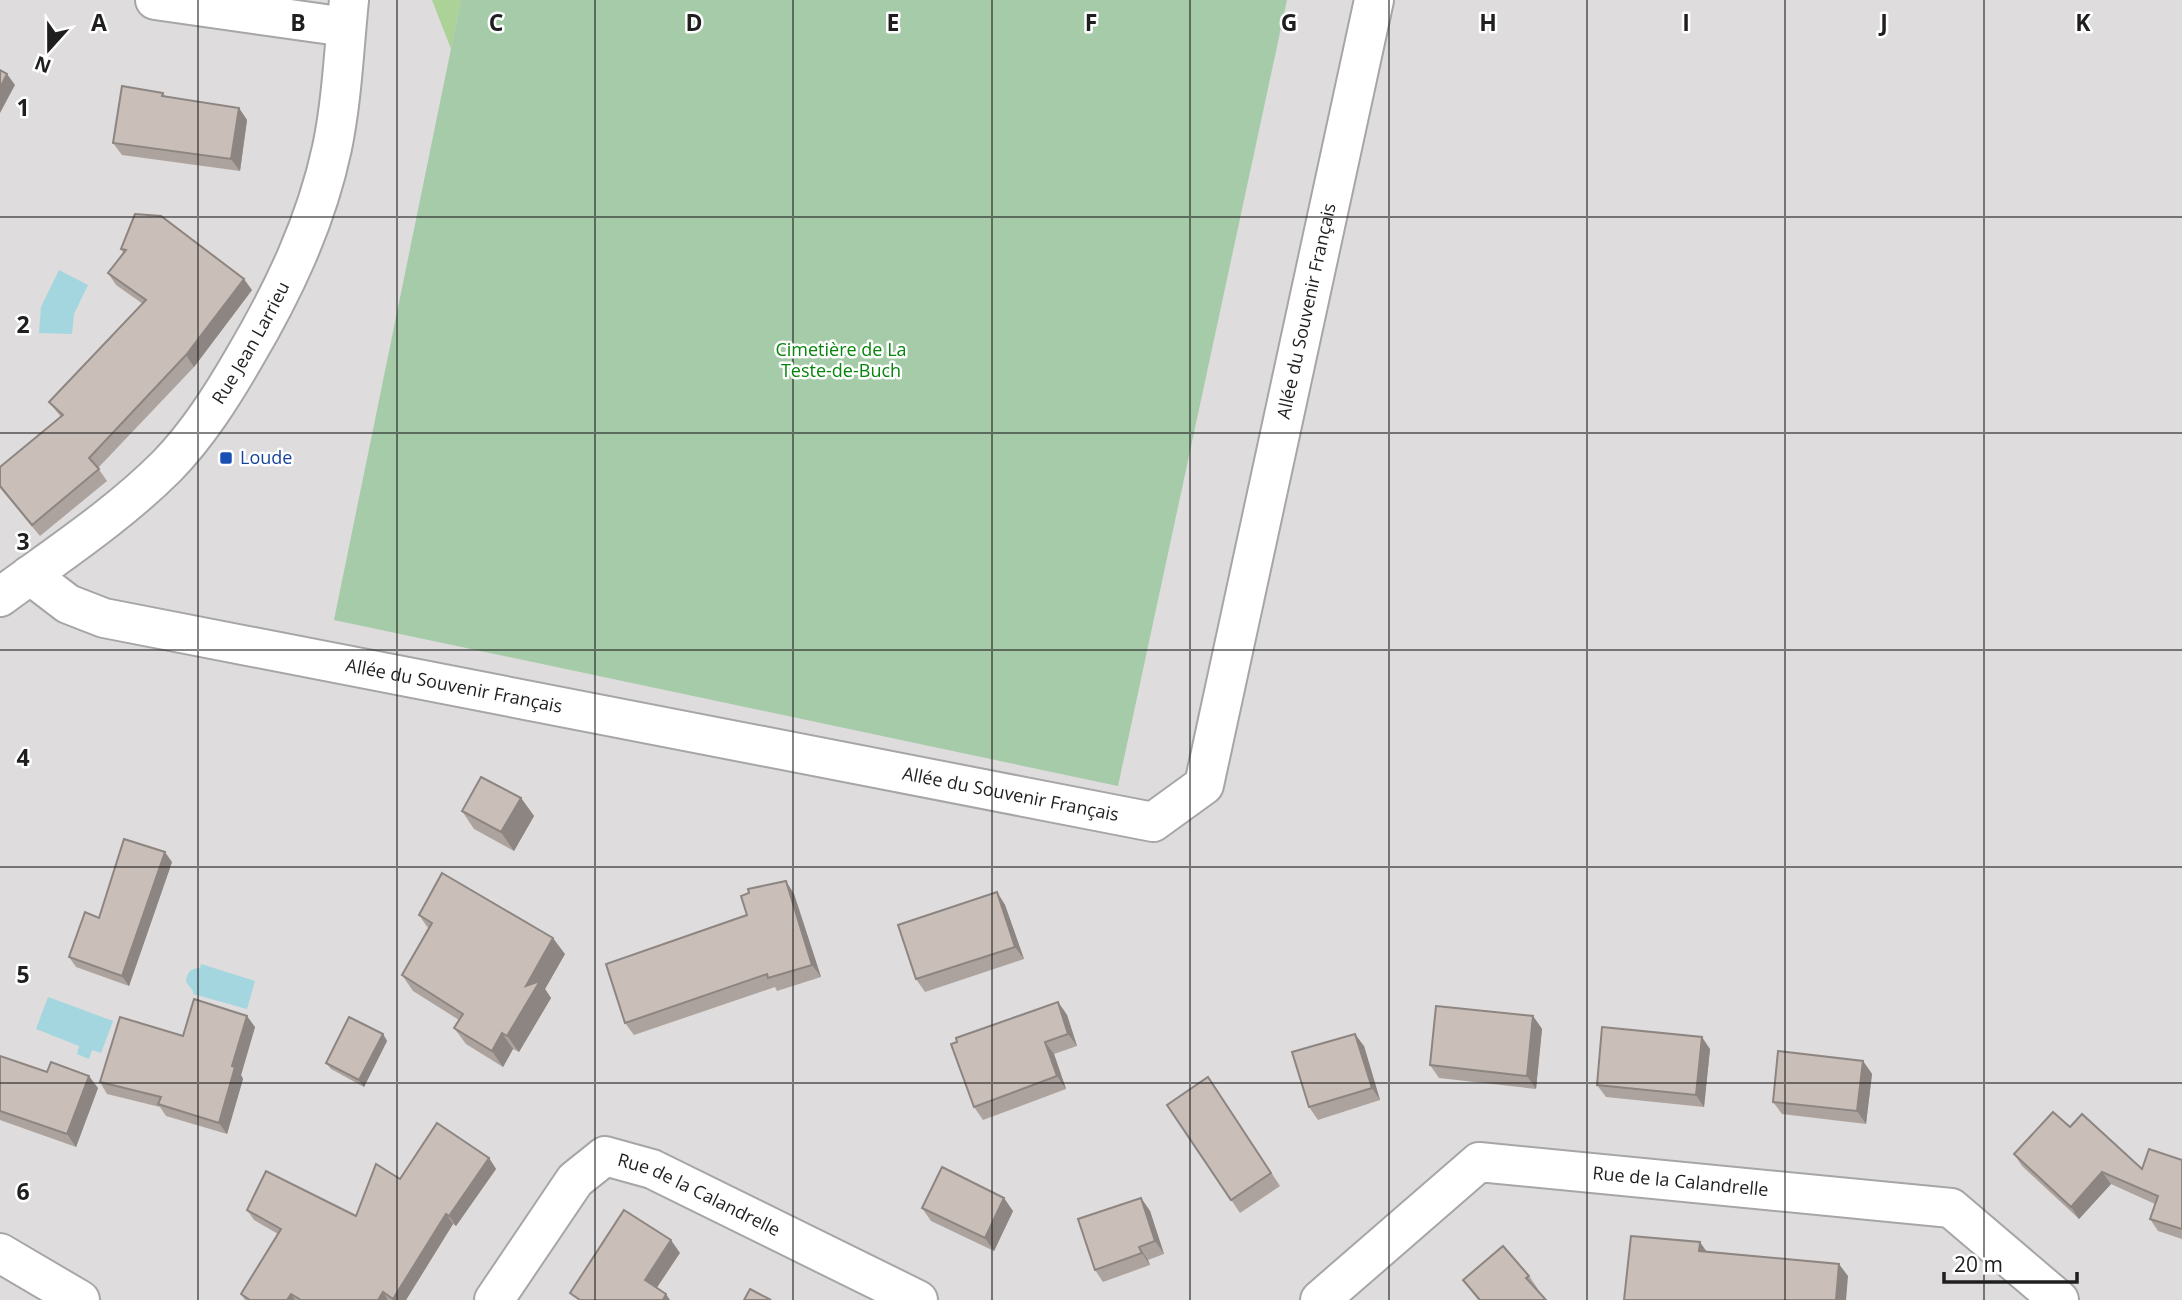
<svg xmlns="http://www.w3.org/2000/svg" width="2182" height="1300" font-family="'Open Sans',sans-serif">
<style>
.residential{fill:#dedcdc}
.forest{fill:#acd298}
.cemetery{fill:#a5cba9}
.water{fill:#a4d6e0}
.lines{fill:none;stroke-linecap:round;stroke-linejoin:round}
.minor-casing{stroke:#a6a6a6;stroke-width:42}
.tertiary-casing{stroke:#a6a6a6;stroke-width:42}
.minor{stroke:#fff;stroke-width:38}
.tertiary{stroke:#fff;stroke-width:38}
.wall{fill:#ada39e}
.shaded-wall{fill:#8d8581}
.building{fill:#c9beb8;stroke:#8d8581;stroke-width:2}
.grid{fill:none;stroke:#1f1f1f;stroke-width:2;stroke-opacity:0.55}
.transit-dot{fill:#1a4fb4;stroke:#fff;stroke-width:2.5}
.labels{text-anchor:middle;stroke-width:5;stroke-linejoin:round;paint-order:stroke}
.street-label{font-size:18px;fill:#1f1f1f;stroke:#fff}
.park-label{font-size:18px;fill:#06850a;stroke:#fff}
.transit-label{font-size:18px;fill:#164399;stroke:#fff;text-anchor:start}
.grid-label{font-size:23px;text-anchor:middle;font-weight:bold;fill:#1f1f1f;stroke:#fff;stroke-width:5;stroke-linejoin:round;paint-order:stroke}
</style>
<rect width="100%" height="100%" fill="#f1ece5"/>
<rect class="residential" x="0" y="0" width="2182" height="1300"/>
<polygon class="forest" points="432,0 461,0 451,49"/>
<polygon class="cemetery" points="461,0 1287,0 1118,786 334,620"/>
<g class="water">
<polygon points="59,270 88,285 74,314 72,334 39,333 41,307"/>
<path d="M201,964L255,981L247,1009L193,994V991L186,982C187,973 190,968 200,968Z"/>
<polygon points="48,997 113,1021 101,1053 92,1050 89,1059 77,1054 79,1046 36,1029"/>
</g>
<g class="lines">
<defs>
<g id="minor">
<polyline points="155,0 346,27"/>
<path id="s1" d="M30,575L68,604L104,618L1153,822L1204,785L1374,0"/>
<polyline points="0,1253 80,1300"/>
<path id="s2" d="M494,1300L575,1180L605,1156L652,1169L918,1300"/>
<path id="s3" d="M1320,1300L1479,1162L1951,1208L2059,1300"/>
</g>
<g id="tertiary">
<path id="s4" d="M0,597C57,555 117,516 167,466C198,434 222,396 244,358C283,292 316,223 332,148C342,100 344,49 349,0"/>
</g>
</defs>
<use href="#minor" class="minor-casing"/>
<use href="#tertiary" class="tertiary-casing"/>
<use href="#minor" class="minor"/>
<use href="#tertiary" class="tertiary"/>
</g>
<g class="wall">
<polygon points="163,93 166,97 239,108 247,120 240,171 122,155 113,143"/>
<polygon points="135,214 252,290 194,367 98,468 107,481 40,536 0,488 0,467 61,417 49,402 143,304 116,285 108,273 123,253 121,249"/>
<polygon points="521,798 534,816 514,851 474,829 462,811"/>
<polygon points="172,862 129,986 76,967 69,957 99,918"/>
<polygon points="997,892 1005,905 1024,959 925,992 916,979"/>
<polygon points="794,894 821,977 777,991 775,987 634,1035 625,1023 747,915"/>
<polygon points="419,915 565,954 545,989 551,998 519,1052 513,1049 503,1067 466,1044 454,1028 459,1020 413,991 402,975 428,928"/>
<polygon points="1058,1002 1067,1015 1077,1046 1054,1054 1066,1089 983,1120 974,1107 957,1042"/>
<polygon points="1533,1016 1542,1029 1536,1089 1439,1078 1430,1065"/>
<polygon points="255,1027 241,1075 243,1079 227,1134 166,1116 160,1107 107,1094 100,1082"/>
<polygon points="383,1034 387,1041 364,1087 331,1069 326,1063"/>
<polygon points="1364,1046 1380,1100 1318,1120 1309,1107"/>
<polygon points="1710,1049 1704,1107 1606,1097 1597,1085"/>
<polygon points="0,1056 98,1088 76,1147 0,1120"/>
<polygon points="1863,1061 1872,1074 1866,1124 1782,1114 1773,1102"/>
<polygon points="1217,1090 1280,1186 1240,1213 1167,1105"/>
<polygon points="2070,1127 2142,1169 2182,1160 2182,1239 2158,1231 2150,1219 2155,1204 2111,1184 2079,1219 2022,1166 2014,1154"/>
<polygon points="489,1158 496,1169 456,1226 453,1224 406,1300 245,1300 241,1294 278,1234 254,1220 247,1210 356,1216 400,1179"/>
<polygon points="1141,1198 1150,1211 1164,1254 1148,1260 1150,1265 1103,1282 1095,1270"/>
<polygon points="922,1208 1013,1211 994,1251 931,1221"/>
<polygon points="1529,1276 1538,1289 1537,1289 1546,1300 1478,1300 1463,1280"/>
</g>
<g class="shaded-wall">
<polygon points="7,74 15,85 0,113 0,88"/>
<polygon points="239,108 247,120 240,171 231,159"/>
<polygon points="244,279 252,290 194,367 186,355"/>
<polygon points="521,798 534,816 514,851 501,832"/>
<polygon points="165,852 172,862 129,986 122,976"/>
<polygon points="786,881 794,894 821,977 812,965"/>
<polygon points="997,892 1005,905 1024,959 1015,947"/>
<polygon points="553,938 565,954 545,989 551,998 519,1052 507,1036 526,986"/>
<polygon points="1058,1002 1067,1015 1077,1046 1068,1034"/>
<polygon points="247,1016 255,1027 241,1075 243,1079 227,1134 219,1123 232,1066"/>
<polygon points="1533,1016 1542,1029 1536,1089 1527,1076"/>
<polygon points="502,1033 513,1049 503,1067 492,1051"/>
<polygon points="383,1034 387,1041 364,1087 359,1080"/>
<polygon points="1355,1034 1364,1046 1380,1100 1372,1088"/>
<polygon points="1702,1037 1710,1049 1704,1107 1696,1095"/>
<polygon points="1045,1042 1054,1054 1066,1089 1057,1076"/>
<polygon points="1863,1061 1872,1074 1866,1124 1857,1111"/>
<polygon points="89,1076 98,1088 76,1147 67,1134"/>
<polygon points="489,1158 496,1169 456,1226 449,1216"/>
<polygon points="2102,1172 2111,1184 2079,1219 2071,1207"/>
<polygon points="1004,1198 1013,1211 994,1251 985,1238"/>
<polygon points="1141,1198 1150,1211 1164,1254 1155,1241"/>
<polygon points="446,1214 453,1224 406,1300 393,1300 393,1299"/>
<polygon points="671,1240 680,1253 654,1292 645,1280"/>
<polygon points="1700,1242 1709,1255 1699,1251"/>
<polygon points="1139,1247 1148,1260 1150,1265 1142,1253"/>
<polygon points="1839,1264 1848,1276 1846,1300 1836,1300"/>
<polygon points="383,1292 388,1300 378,1300"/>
<polygon points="291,1294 295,1300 287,1300"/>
<polygon points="666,1294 670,1300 663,1300"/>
</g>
<g class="building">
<polygon points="0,70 7,74 0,88"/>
<polygon points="122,86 163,93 162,96 239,108 231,159 113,143"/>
<polygon points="135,214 161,216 244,279 186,355 89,458 99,469 32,525 0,486 0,467 63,415 49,402 146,300 108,273 126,250 121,249"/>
<polygon points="481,777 521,798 501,832 462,811"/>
<polygon points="124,839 165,852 122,976 69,957 85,912 99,918"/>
<polygon points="442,873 553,938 526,986 540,981 507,1036 502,1033 492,1051 454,1028 463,1014 402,975 432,923 419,915"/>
<polygon points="786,881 812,965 768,978 767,974 625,1023 606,964 747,915 741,896 749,893 748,889"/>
<polygon points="997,892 1015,947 916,979 898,925"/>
<polygon points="194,999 247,1016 232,1066 235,1067 219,1123 158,1104 161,1097 100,1082 120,1017 183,1036"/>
<polygon points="1058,1002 1068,1034 1045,1042 1057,1076 974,1107 951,1044 957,1042 956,1038"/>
<polygon points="1436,1006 1533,1016 1527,1076 1430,1065"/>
<polygon points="349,1017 383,1034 359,1080 326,1063"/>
<polygon points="1602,1027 1702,1037 1696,1095 1597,1085"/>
<polygon points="1355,1034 1372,1088 1309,1107 1292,1052"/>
<polygon points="1778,1051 1863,1061 1857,1111 1773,1102"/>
<polygon points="0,1056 47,1072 51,1062 89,1076 67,1134 0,1111"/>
<polygon points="1208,1077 1271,1173 1231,1200 1167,1105"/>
<polygon points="2053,1112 2070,1127 2082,1114 2142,1169 2149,1149 2182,1160 2182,1229 2150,1219 2158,1196 2102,1172 2071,1207 2014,1154"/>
<polygon points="437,1123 489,1158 449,1216 446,1214 393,1299 383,1292 378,1300 301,1300 291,1294 287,1300 250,1300 241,1294 281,1229 247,1210 266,1171 356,1216 376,1164 400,1179"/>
<polygon points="942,1167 1004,1198 985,1238 922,1208"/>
<polygon points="1141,1198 1155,1241 1139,1247 1142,1253 1095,1270 1078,1219"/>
<polygon points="624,1210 671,1240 645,1280 666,1294 663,1300 580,1300 570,1293"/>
<polygon points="1631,1236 1700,1242 1699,1251 1839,1264 1836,1300 1624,1300"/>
<polygon points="1503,1246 1529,1276 1526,1278 1546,1300 1480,1300 1463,1280"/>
<polygon points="750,1289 771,1300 744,1300"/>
</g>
<path class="grid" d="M198,0V1300M397,0V1300M595,0V1300M793,0V1300M992,0V1300M1190,0V1300M1389,0V1300M1587,0V1300M1785,0V1300M1984,0V1300M0,217H2182M0,433H2182M0,650H2182M0,867H2182M0,1083H2182"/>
<rect class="transit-dot" x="219" y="451" width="14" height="14" rx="3.5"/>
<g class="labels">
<g class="street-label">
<text dy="6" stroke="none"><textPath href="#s1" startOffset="1703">Allée du Souvenir Français</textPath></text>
<text dy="6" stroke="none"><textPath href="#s4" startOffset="362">Rue Jean Larrieu</textPath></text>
<text dy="6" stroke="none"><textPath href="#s1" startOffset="443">Allée du Souvenir Français</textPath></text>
<text dy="6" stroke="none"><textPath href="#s1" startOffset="1010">Allée du Souvenir Français</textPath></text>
<text dy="6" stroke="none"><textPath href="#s3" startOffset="413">Rue de la Calandrelle</textPath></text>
<text dy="6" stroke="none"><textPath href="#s2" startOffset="285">Rue de la Calandrelle</textPath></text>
</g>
<g class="park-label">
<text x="841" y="356">Cimetière de La<tspan x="841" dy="21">Teste-de-Buch</tspan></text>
</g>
<g class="transit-label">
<text x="240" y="464">Loude</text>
</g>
</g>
<g class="grid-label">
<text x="99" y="31">A</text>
<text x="298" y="31">B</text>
<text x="496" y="31">C</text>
<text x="694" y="31">D</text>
<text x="893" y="31">E</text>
<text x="1091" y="31">F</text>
<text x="1289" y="31">G</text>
<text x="1488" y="31">H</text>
<text x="1686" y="31">I</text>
<text x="1884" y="31">J</text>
<text x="2083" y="31">K</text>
<text x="23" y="116">1</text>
<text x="23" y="333">2</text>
<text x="23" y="550">3</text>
<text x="23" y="766">4</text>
<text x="23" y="983">5</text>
<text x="23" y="1200">6</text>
</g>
<g transform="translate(49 49) rotate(201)" stroke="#ffffff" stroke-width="5" paint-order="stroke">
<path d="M0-5L12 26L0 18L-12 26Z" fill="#1f1f1f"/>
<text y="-10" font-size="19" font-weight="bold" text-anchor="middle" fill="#1f1f1f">N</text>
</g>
<path d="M1944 1272v10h133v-10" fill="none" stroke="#1f1f1f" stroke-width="3.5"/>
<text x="1954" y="1272" font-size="21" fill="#1f1f1f" stroke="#ffffff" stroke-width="5" paint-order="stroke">20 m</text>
</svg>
